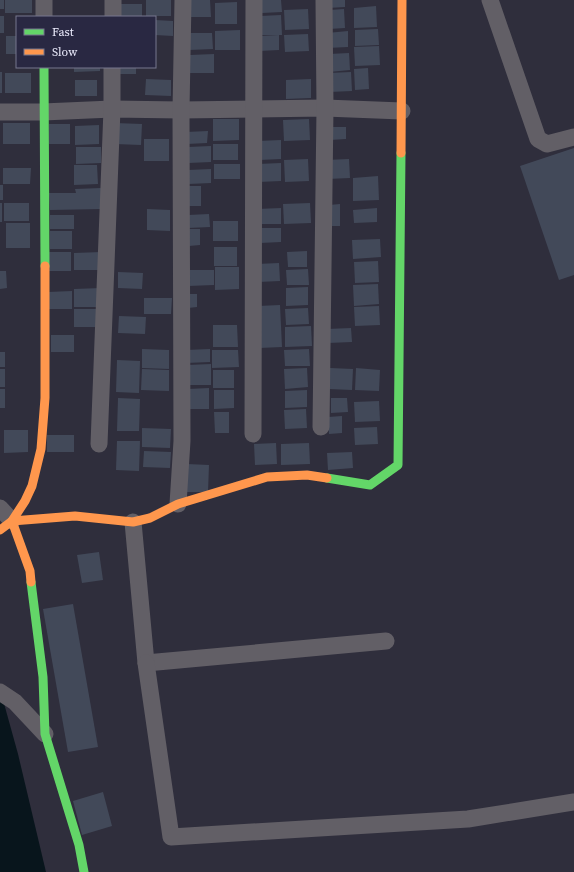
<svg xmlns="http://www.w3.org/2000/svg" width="574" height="872" font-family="'Source Serif 4',serif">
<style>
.water{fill:#08151c}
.building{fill:#424959}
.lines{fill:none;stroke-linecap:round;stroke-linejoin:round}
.street{stroke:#625f66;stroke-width:17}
.fast{stroke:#63d668;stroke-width:9}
.slow{stroke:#ff974d;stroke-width:9}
</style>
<rect width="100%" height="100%" fill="#2f2e3c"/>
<polygon class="water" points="0,689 18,754 46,872 0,872"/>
<g class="building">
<rect x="0" y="0" width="4" height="9"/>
<rect x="5" y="0" width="27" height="13"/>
<rect x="146" y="0" width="25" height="16"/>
<polygon points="190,0 210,0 211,17 190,17"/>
<polygon points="261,0 281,0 282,12 262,13"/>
<polygon points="328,0 345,0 345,7 328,8"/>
<polygon points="237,2 237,24 215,24 215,3"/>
<polygon points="119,4 142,4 142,17 118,17"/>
<polygon points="376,6 377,27 354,28 354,8"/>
<polygon points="308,9 309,29 285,30 284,10"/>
<polygon points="344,9 345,28 329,29 329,10"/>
<polygon points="281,15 282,35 261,35 260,16"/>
<rect x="0" y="16" width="4" height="17"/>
<polygon points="155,20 173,21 173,36 155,35"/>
<polygon points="378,29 379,45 355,46 355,30"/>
<polygon points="240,30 240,50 215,50 215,31"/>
<polygon points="348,31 348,47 327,48 327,33"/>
<polygon points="189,33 212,33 213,49 189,50"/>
<polygon points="308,34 309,51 285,52 284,35"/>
<polygon points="279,35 279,50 259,51 259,36"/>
<rect x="6" y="36" width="11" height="18"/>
<polygon points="379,46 380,65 355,66 354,47"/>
<polygon points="349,53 350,70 329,72 329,54"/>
<polygon points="214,54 214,73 190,73 190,55"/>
<polygon points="74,67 100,67 100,71 74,72"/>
<polygon points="120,67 136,67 136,74 119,74"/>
<polygon points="368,68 369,89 355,90 354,69"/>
<rect x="0" y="72" width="2" height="21"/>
<polygon points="351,72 352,91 329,92 328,73"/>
<rect x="5" y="73" width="26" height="20"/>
<polygon points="146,79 171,80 171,96 145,95"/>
<polygon points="311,79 311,98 286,99 286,80"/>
<rect x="75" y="80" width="22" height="16"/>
<polygon points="213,119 239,119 239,140 213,141"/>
<polygon points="309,119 310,140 284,141 283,120"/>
<rect x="3" y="123" width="27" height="21"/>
<polygon points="115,123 142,124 141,145 115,144"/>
<rect x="49" y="124" width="21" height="20"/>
<polygon points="99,125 99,144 75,145 75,126"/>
<polygon points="329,127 346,127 346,139 330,140"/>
<polygon points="208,131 207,143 187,144 186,132"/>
<rect x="144" y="139" width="25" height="22"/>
<polygon points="281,140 281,159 259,160 258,141"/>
<rect x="213" y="144" width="25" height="16"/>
<polygon points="211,146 211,162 188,163 188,147"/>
<polygon points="76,147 101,147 101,163 76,164"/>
<polygon points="574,148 574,275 559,280 520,166"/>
<polygon points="308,159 309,181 285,182 284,160"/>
<polygon points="349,159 350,178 327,179 326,160"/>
<polygon points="281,163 281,181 258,182 258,164"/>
<rect x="214" y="164" width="26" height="15"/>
<polygon points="74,165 97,165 98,184 74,185"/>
<polygon points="3,168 31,168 30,184 3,184"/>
<polygon points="211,169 211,183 188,184 188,170"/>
<polygon points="378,176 379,200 353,201 353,178"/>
<rect x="0" y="185" width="3" height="15"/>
<polygon points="188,186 201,186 201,206 189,206"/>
<polygon points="101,188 102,209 50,210 49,193 76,193 75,189"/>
<rect x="0" y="203" width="2" height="19"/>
<rect x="4" y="203" width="25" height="18"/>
<polygon points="310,203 311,223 284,224 283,204"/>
<polygon points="340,204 340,226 330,226 329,205"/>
<polygon points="281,208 281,224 257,224 257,209"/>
<polygon points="377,208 377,222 354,223 353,210"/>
<polygon points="147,209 170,210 170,231 147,230"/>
<polygon points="209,214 210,227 188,228 188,215"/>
<rect x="50" y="215" width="24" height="14"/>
<rect x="213" y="221" width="25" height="20"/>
<rect x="6" y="223" width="24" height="25"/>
<polygon points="259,228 281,228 281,242 260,243"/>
<polygon points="189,229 200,229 200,245 189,246"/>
<rect x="50" y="231" width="22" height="18"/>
<polygon points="380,239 381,257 353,259 352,240"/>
<rect x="214" y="247" width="23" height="19"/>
<polygon points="307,251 307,267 288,267 287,252"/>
<rect x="49" y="252" width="22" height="19"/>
<polygon points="101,252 101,270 74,270 74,253"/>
<polygon points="378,261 379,282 355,283 354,262"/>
<polygon points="279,263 280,281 258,282 257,264"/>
<polygon points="215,267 239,267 239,289 215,290"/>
<polygon points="308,269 309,285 287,285 286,270"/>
<polygon points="188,270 214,270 214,285 188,286"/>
<polygon points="0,271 6,271 7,288 0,289"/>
<polygon points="118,272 143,273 142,289 118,288"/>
<polygon points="378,284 379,304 354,306 353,285"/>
<polygon points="308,287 308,305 286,306 286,288"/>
<polygon points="101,288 101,307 74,307 74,289"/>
<polygon points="72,291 72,309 48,309 48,292"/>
<polygon points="188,294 197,294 197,307 188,308"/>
<polygon points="144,298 172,298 171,314 144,314"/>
<polygon points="280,305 282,347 259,348 258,306"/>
<polygon points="379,306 380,325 355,326 354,307"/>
<polygon points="308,308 309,324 286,325 285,309"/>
<rect x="74" y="309" width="27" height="18"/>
<polygon points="119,316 146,317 145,334 118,333"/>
<polygon points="213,325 237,325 238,347 213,347"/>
<polygon points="311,326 312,346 285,347 285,327"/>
<polygon points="351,328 352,342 328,343 327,329"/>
<rect x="51" y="335" width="23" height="17"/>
<polygon points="142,349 169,350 169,369 142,368"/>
<polygon points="210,349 210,362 186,363 186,350"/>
<polygon points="309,349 310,366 285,366 284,350"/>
<polygon points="212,350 238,350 239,367 212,368"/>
<rect x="0" y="352" width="5" height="15"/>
<polygon points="117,360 140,361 139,393 116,392"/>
<polygon points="211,364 211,385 187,385 187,365"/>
<polygon points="307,368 308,387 285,389 284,369"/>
<polygon points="330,368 353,369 352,390 329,389"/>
<polygon points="356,368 380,370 379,391 355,390"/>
<rect x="0" y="369" width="5" height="18"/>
<polygon points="142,369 169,370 169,391 141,390"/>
<rect x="213" y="370" width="21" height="18"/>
<polygon points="209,388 209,409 188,409 188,389"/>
<rect x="0" y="389" width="5" height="19"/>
<polygon points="214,390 234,390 234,408 214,409"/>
<polygon points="307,390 307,407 285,408 285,391"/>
<polygon points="118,398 140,399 139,431 117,431"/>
<polygon points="331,398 347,398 348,412 331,413"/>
<polygon points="379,401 380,421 355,422 354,402"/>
<polygon points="306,409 307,428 285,429 284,410"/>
<polygon points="214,412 229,412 229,433 215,433"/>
<polygon points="342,416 342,433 329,434 328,417"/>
<polygon points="377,427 378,444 355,445 354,428"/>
<polygon points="142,428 171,429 170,448 142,447"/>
<polygon points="4,430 28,430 28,452 4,453"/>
<rect x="47" y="435" width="27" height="17"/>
<polygon points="117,441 140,441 139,471 116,470"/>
<polygon points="276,443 277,464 255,465 254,444"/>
<polygon points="309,443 310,464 281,465 281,444"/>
<polygon points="144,451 171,452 170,468 143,467"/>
<polygon points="352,452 353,468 328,470 327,453"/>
<polygon points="187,464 209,465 208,492 187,492"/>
<polygon points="99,552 103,580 82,583 77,555"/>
<polygon points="73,604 98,747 68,752 43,609"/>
<polygon points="103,792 112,826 82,835 73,801"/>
</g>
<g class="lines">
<g class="street">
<polyline points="490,0 538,139 547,144 574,137"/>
<polyline points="44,17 44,0"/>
<polyline points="113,17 113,0"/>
<polyline points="0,112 43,112 112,109 181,110 325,108 402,111"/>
<polyline points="321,427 325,108 324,0"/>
<polyline points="253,434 254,0"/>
<polyline points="99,444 112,109 112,67"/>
<polyline points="178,504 182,441 181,110 183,0"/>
<polyline points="0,508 12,521"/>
<polyline points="133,522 146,663 386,641"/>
<polyline points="146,663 171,837 468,819 574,802"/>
<polyline points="0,692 15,702 45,734"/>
</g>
<g class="fast">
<polyline points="44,67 45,266"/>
<polyline points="327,478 370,485 398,465 401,153"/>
<polyline points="31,582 43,677 45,734 79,845 84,872"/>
</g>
<g class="slow">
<polyline points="401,153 402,0"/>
<polyline points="0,530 12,521 75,516 133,522 150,518 178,504 267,477 307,475 327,478"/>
<polyline points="31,582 30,571 12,521 25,501 32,486 41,449 45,398 45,266"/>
</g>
</g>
<rect x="16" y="16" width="140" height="52" fill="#292842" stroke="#77778d"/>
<rect x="24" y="29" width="20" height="6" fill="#63d668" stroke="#77778d"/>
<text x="52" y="36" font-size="12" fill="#ededfe">Fast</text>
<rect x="24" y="49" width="20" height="6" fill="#ff974d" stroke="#77778d"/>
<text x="52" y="56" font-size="12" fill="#ededfe">Slow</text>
</svg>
